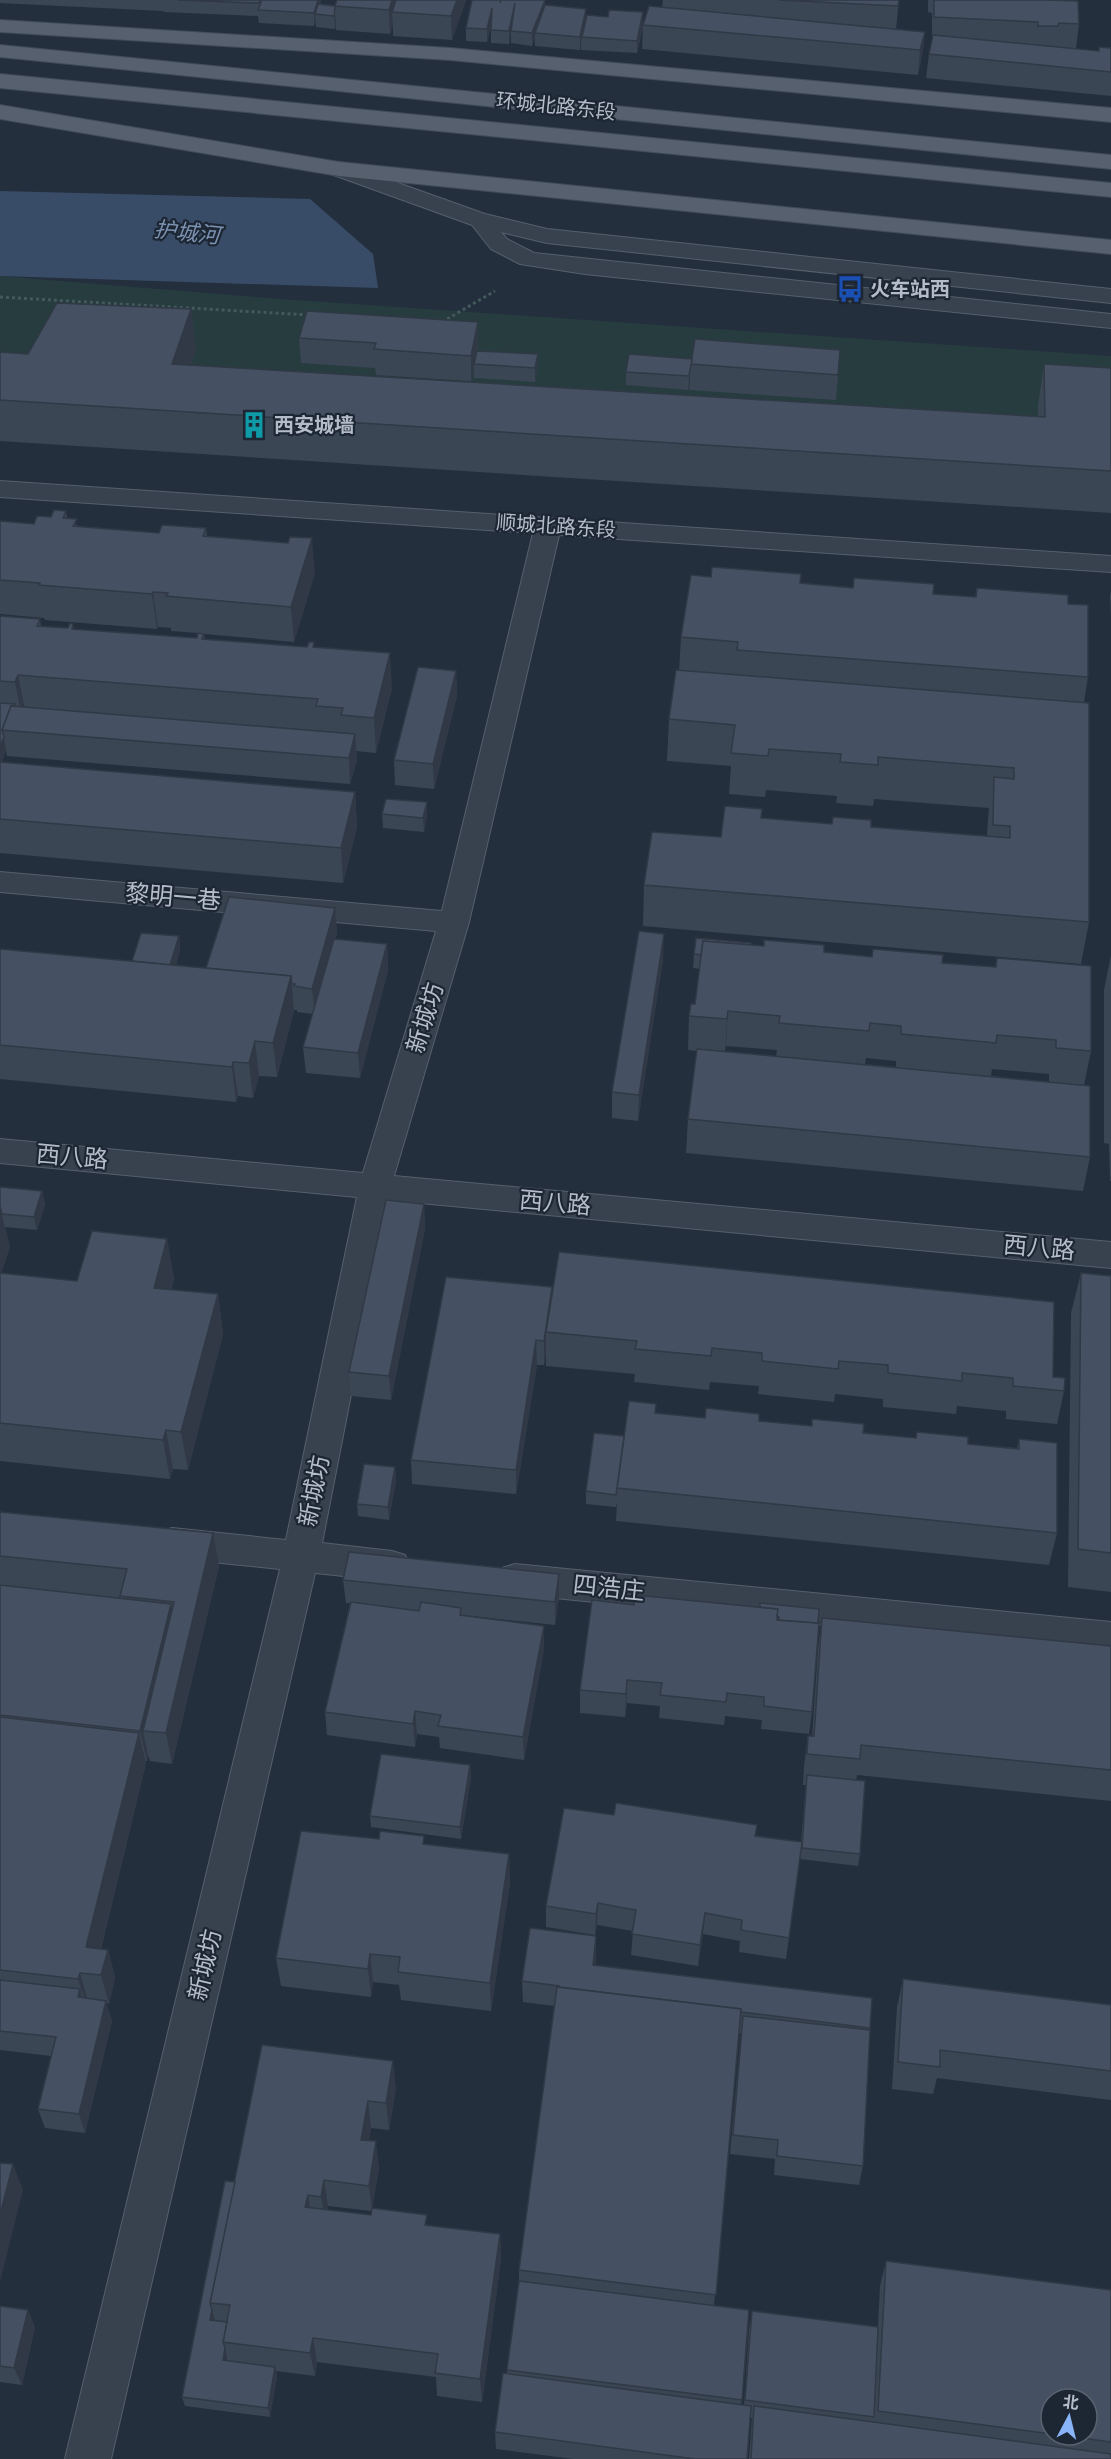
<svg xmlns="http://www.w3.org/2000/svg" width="1111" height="2459" font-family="'Alegreya Sans','Noto Sans SC',sans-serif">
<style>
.green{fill:#263c3f}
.water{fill:#394c67}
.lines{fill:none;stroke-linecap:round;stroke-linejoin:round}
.minor-casing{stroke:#565f6c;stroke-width:2}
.major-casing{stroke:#414a57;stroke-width:2}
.path{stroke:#44595c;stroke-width:3;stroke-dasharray:3 3;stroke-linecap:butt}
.minor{fill:#38414e;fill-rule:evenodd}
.major{fill:#56606e;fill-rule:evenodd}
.wall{fill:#3b4654;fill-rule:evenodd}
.shaded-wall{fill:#303945}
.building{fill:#455162;stroke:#303945;stroke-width:1.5}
.labels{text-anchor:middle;stroke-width:4.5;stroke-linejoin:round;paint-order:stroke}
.far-street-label{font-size:20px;fill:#b4bcc9;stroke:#1d2633}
.far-poi-label{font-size:20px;font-weight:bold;fill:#b4bcc9;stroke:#1d2633;text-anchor:start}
.far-water-label{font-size:22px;font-style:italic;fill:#7c92b1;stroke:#1d2633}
.street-label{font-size:24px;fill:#b4bcc9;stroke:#1d2633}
</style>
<rect width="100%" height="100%" fill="#242f3e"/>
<polygon class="green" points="0,276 267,298 1111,356 1111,409 1039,458 177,405 195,350 0,393"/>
<polygon class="water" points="0,191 310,199 373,254 378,288 0,276"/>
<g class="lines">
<defs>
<g id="minor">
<polygon points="339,162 485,214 547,229 1111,289 1111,303 547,243 501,232 507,239 534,253 1111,314 1111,328 585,274 520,264 491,249 472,225 331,174 328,169 331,164"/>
<polygon points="0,481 1111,556 1111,572 559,535 469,922 394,1176 1111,1242 1111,1268 389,1200 322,1543 392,1551 405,1555 410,1566 405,1577 392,1581 315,1573 111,2459 65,2459 280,1569 172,1558 159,1554 154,1543 159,1532 172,1528 286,1540 357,1197 0,1163 0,1139 363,1173 436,931 0,892 0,872 442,911 533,533 0,497"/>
<polygon points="515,1564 1111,1622 1111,1654 515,1594 502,1590 497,1579 502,1568"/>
</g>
<g id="major">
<polygon points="0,20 450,48 1111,108 1111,122 450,60 0,32"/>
<polygon points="0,45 1111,155 1111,169 0,57"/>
<polygon points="0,74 1111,183 1111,197 0,88"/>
<polygon points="0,105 339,162 1111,240 1111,254 339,176 0,119"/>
</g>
</defs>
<use href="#minor" class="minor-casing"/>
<use href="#major" class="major-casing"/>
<g class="path">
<polyline points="0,297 309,315"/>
<polyline points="442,322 495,291"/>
</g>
<use href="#minor" class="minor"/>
<use href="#major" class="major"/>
</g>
<g class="wall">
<polygon points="0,0 321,0 321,5 335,6 466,0 452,40 393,36 393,26 390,34 336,30 336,26 335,29 316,27 316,23 314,26 259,23 258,16 164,12 163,10 163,11 0,3"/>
<polygon points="663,0 899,0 896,29 925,32 922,56 918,75 642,49 643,27 637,53 581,50 581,42 580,50 535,46 535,38 532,46 511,43 511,33 509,44 491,43 491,26 487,42 466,41 466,28 545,6 586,9 586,16 608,17 643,12 643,24 662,7"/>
<polygon points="928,0 1067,0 1079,24 1076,48 1062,48 1099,51 1111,48 1111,96 926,78 929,54 932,41 932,13 928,12"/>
<polygon points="191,309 196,350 191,365 1038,416 1038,405 1044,364 1111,368 1111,513 0,441 0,352 28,354"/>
<polygon points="478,322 478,351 538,368 535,382 474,378 474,369 471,381 376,375 375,368 301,363 299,338"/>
<polygon points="840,350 836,400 689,390 690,379 688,390 626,385 626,372 691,359"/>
<polygon points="66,511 67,518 78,526 159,533 206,528 207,536 315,573 294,642 204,634 205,639 315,648 392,688 376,753 356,751 357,760 350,784 7,756 6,750 2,762 355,792 357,827 343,883 0,853 0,616 40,619 41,626 68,628 73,624 74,629 197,638 198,633 171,631 171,628 158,627 157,629 45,620 44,618 0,614 0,521 34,524"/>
<polygon points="801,583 975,597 977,588 1068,604 1088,677 1084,702 1089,922 1081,964 643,926 644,885 721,837 762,818 987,836 988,819 989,808 874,799 873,806 836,803 837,796 766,790 765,797 729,794 731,766 667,761 669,719 679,671 681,637"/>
<polygon points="1111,591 1111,618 1110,596"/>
<polygon points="456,671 457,696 434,789 395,785 394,760"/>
<polygon points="382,814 427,816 424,832 383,828"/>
<polygon points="335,908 337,933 335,939 387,944 388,970 360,1078 306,1073 303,1047 313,1014 297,1012 297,1010 294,1010 277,1077 259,1076 253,1098 238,1096 236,1102 0,1079 0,949 132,961 179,936 180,950 176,965 206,968"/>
<path d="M751,945L824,952L995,967L997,958L1091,1051L1084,1085L1090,1157L1083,1191L686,1153L688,1119L697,1051L688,1050L689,1016L695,1004L700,969L693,968L694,954ZM726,1046L777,1050L776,1056L725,1051ZM866,1058L896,1061V1067L865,1064ZM992,1069L1049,1074V1082L991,1076Z"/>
<polygon points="1111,955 1111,1181 1110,1181 1109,1144 1104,1143 1104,990"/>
<polygon points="663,959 638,1121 612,1118 612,1092"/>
<polygon points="0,1187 42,1191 45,1205 37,1230 5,1227 10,1247 1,1273 77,1281 167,1239 174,1279 171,1290 218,1294 223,1334 188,1470 173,1469 170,1479 0,1461"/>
<polygon points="424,1204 425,1229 391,1400 351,1396 349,1372"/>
<polygon points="1081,1273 1111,1276 1111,1592 1068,1587 1071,1313"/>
<polygon points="446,1277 1053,1377 1064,1391 1057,1424 1006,1419 1006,1411 957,1406 956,1414 883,1407 883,1399 835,1394 834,1402 758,1394 759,1386 710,1382 709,1390 634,1382 635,1374 546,1366 546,1354 544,1365 537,1365 516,1494 412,1484 411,1460"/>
<polygon points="656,1404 655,1413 705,1418 759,1421 916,1438 917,1432 968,1444 1017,1448 1019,1439 1057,1533 1049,1565 616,1521 617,1502 616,1507 586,1504 586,1491 624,1436"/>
<polygon points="395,1467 396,1480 389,1520 358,1516 357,1504"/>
<polygon points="0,1512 219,1566 172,1764 150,1761 148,1755 147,1761 146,1761 146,1763 101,1949 108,1950 115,1978 109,2004 106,2003 112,2021 85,2133 45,2128 38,2109 51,2056 0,2050"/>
<polygon points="343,1580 559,1597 555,1625 462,1615 544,1649 524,1760 440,1748 439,1737 417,1734 415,1747 327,1735 325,1712 350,1603 346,1603"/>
<polygon points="634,1605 819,1609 812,1712 809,1734 761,1729 762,1720 725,1716 724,1725 659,1718 660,1706 627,1703 625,1717 580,1713 580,1690"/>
<polygon points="822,1618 1111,1646 1111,1801 857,1775 856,1781 860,1854 858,1866 800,1859 801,1849 786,1959 739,1952 740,1941 703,1934 698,1966 631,1955 633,1931 597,1925 595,1935 546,1927 546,1906 614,1815 801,1842 806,1785 803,1785 804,1766 808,1736 812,1736 818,1649"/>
<polygon points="470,1765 471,1777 461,1839 371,1827 370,1816"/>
<polygon points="425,1844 509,1854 510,1883 491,2011 401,2000 399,1985 373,1982 371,1997 281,1986 276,1958"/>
<path d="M596,1957L595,1965L870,2028L863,2166L859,2185L774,2175L775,2159L730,2154L741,2033H739L714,2305L742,2400L741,2404L744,2405L749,2329L752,2311L878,2327L880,2286L886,2261L1111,2290V2459H749L752,2418H750L747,2459H573L496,2449L495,2432L507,2373L519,2281V2270L554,2006L523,2002L522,1981ZM1051,2399L1087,2435H1051Z"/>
<polygon points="903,1979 1111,2005 1111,2100 937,2078 933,2094 892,2089 897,2007"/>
<path d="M262,2045L396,2088L389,2130L371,2128L369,2140L379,2168L372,2208L428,2225L500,2234L501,2259L482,2402L437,2396L436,2377L317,2362L315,2376L276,2371L277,2376L270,2417L185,2406L182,2397L235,2182ZM328,2206L371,2211V2215L328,2210Z"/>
<polygon points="0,2306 35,2327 22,2385 0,2382"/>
</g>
<g class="shaded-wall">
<polygon points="318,0 321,0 321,8 315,14 316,23 314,26 314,13"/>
<polygon points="392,0 402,0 392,12 393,26 390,34 389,10"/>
<polygon points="457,0 466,0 452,40 451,16"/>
<polygon points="545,0 545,13 535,33 535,38 532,46 532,33"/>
<polygon points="515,3 511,33 509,44 509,31"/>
<polygon points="492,8 492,21 487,42 487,29"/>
<polygon points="586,9 586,22 582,37 580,50 580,37"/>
<polygon points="643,12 643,25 637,53 637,41"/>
<polygon points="335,14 336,26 335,29 334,16"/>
<polygon points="925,32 922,56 918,75 920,50"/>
<polygon points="191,309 196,350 177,405 172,364"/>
<polygon points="478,322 478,347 475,364 474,364 474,369 471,381 471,356"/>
<polygon points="538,354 538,368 535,382 535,368"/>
<polygon points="690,365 690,379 688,390 689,376"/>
<polygon points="312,538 315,573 294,642 291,607"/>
<polygon points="153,592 158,627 157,629 152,594"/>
<polygon points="390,653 392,688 376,753 374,718"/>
<polygon points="456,671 457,696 434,789 433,764"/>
<polygon points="18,675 25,710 22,717 15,682"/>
<polygon points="355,734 357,760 350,784 349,758"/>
<polygon points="4,737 6,750 0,768 0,747"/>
<polygon points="355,792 357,827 343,883 341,848"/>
<polygon points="427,802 427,816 424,832 423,818"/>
<polygon points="335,908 337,933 315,1014 312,989"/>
<polygon points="664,934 663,959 638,1121 639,1095"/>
<polygon points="179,936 180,950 166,998 164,984"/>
<polygon points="387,944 388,970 360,1078 358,1053"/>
<polygon points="291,976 294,1010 277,1077 273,1043"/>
<polygon points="728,1011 726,1046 725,1054 727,1019"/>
<polygon points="255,1041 259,1076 253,1098 249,1063"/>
<polygon points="233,1062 238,1096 236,1102 232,1067"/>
<polygon points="42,1191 45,1205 37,1230 34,1217"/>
<polygon points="424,1204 425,1229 391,1400 389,1376"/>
<polygon points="0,1207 10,1247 0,1277"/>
<polygon points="167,1239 174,1279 161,1328 154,1288"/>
<polygon points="552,1287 546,1332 546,1354 544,1365 544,1341"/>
<polygon points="218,1294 223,1334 188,1470 181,1432"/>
<polygon points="536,1340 537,1365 516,1494 516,1470"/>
<polygon points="166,1430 173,1469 170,1479 163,1440"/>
<polygon points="395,1467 396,1480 389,1520 388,1507"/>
<polygon points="213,1533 219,1566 172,1764 166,1733"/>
<polygon points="559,1574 559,1597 555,1625 555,1602"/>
<polygon points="171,1604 177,1635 143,1731 148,1755 147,1761 140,1731"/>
<polygon points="544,1626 544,1649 524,1760 523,1737"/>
<polygon points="627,1680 627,1703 625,1717 626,1694"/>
<polygon points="415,1711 417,1734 415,1747 413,1724"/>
<polygon points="139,1733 146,1763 94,1976 86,1947"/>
<polygon points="470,1765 471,1777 461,1839 460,1827"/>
<polygon points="509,1854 510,1883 491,2011 490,1983"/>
<polygon points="598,1903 597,1925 595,1935 596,1914"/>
<polygon points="705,1913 703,1934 698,1966 700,1945"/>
<polygon points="596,1936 596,1957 592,1986 593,1965"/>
<polygon points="108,1950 115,1978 109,2004 101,1975"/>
<polygon points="370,1954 373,1982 371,1997 368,1969"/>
<polygon points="80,1973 88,2001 87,2007 78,1979"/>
<polygon points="80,1989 86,2010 78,1997"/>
<polygon points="106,2001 112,2021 85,2133 79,2114"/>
<polygon points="393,2061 396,2088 389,2130 386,2103"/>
<polygon points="368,2101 371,2128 365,2166 361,2140"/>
<polygon points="376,2141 379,2168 372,2211 369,2186"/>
<polygon points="13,2164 23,2190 0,2282 0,2215"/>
<polygon points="324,2180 328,2206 326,2222 321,2197"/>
<polygon points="308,2195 312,2221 305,2207"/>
<polygon points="500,2234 501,2259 482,2402 480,2379"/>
<polygon points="28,2310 35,2327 22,2385 14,2368"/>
<polygon points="212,2310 215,2320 213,2330 210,2320"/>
<polygon points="313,2338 317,2362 315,2376 310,2353"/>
<polygon points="225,2348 227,2358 225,2369 223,2360"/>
<polygon points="275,2367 277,2376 270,2417 268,2408"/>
</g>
<g class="building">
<polygon points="178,0 260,0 259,3"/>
<polygon points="262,0 318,0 314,13 258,10"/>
<polygon points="337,0 392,0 389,10 335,6"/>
<polygon points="396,0 457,0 451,16 392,12"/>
<polygon points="472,0 501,0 500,3 501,0 545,0 532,33 511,31 515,3 509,31 491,30 492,8 487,29 466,28"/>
<polygon points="779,0 899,0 898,6"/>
<polygon points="934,0 1049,0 1078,1 1079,24 1059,23 1058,26 1038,26 1038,22 934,17"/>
<polygon points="318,4 335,6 334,16 315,14"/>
<polygon points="545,5 586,9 580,37 535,33"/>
<polygon points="649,6 925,32 920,50 643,25"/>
<polygon points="609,10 643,12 637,41 582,37 587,15 608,17"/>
<polygon points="933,35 1099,51 1099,47 1111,48 1111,72 929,54"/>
<polygon points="57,303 191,309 172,364 1045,417 1044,364 1111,368 1111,471 0,400 0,352 28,354"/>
<polygon points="307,311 478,322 471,356 374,349 376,343 299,338"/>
<polygon points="695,339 840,350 838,375 691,364"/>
<polygon points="477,351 538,354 535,368 474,364"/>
<polygon points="629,354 692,359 689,376 626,372"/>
<polygon points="54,510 66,511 63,518 77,519 73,526 159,533 162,525 206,528 203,536 288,543 290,537 312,538 291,607 166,596 168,593 153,592 152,594 39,585 40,583 0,580 0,521 34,524 37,516 51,517"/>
<polygon points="712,567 801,574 800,583 853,588 854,578 934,584 933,594 976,597 977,588 1068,595 1068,604 1088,605 1088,677 737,650 738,642 681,637 691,575 711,577"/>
<polygon points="0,616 40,619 37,626 68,628 70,623 73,624 72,629 197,638 198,633 204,634 202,639 307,647 309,642 314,642 313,647 390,653 374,718 341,715 343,708 316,706 318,699 18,675 15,682 0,681"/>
<polygon points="418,667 456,671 433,764 394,760"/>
<polygon points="676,670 1089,703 1089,922 644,885 652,832 721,837 725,806 762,809 761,818 832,824 833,817 871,820 871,827 1010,838 1010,826 993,825 994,777 1014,779 1014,768 878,757 878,765 840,762 841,754 769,749 768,756 731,753 735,725 669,719"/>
<polygon points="0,703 15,704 14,707 11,706 2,730 4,737 0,747"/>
<polygon points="11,706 355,734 349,758 2,730"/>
<polygon points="0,762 355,792 341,848 0,819"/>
<polygon points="386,799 427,802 423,818 382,814"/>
<polygon points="229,897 335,908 312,989 294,986 295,984 292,984 291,976 206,968"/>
<polygon points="639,931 664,934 639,1095 612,1092"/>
<polygon points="141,933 179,936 170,965 132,961"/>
<polygon points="696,938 751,943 751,945 703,941 701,955 694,954"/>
<polygon points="334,939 387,944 358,1053 303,1047"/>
<polygon points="764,940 824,945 824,952 872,957 873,949 943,955 942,963 996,967 997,958 1091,966 1091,1051 1056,1048 1056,1040 997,1035 996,1043 901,1034 901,1026 870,1023 869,1031 779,1023 780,1016 728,1011 727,1019 689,1016 691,1004 695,1004 703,941 764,946"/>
<polygon points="0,949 291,976 273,1043 255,1041 249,1063 233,1062 232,1067 0,1045"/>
<polygon points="697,1049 1090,1086 1090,1157 688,1119"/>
<polygon points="0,1187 42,1191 34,1217 2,1214 0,1206"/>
<polygon points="386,1200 424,1204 389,1376 349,1372"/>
<polygon points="92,1231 167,1239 154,1288 218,1294 181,1432 166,1430 163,1440 0,1423 0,1273 77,1281"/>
<polygon points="559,1252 1054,1302 1053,1377 1065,1378 1064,1391 1013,1386 1013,1378 962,1373 962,1381 888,1373 888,1365 839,1361 838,1369 762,1361 762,1353 712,1348 711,1356 635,1349 637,1341 546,1332"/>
<polygon points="1081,1273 1111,1276 1111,1553 1078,1549"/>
<polygon points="446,1277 552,1287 544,1341 536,1340 516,1470 411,1460"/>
<polygon points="629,1401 656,1404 655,1413 705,1418 706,1408 759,1414 759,1421 812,1426 812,1419 864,1424 863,1433 916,1438 917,1432 968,1437 968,1444 1019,1449 1019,1439 1057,1443 1057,1533 617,1488"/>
<polygon points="594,1433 624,1436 616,1495 586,1491"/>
<polygon points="364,1464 395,1467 388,1507 357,1504"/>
<polygon points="0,1512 213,1533 166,1733 143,1731 174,1602 120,1596 127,1569 0,1556"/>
<polygon points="349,1552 559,1574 555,1602 343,1580"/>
<polygon points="0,1585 171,1604 140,1731 0,1715"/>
<polygon points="635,1595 778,1609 777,1620 819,1623 812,1712 764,1706 764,1697 727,1693 726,1702 660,1695 662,1683 627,1680 626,1694 580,1690 592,1600 634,1605"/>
<polygon points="351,1602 419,1611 421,1602 461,1608 460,1615 544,1626 523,1737 438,1726 441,1715 415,1711 413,1724 325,1712"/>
<polygon points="760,1603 819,1609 818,1623 779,1620 779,1617 777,1616 778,1609 760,1607"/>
<polygon points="822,1618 1111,1646 1111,1770 861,1745 860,1759 807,1754 808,1736 814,1736"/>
<polygon points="0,1717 139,1733 86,1947 108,1950 101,1975 80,1973 78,1979 0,1970"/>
<polygon points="381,1754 470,1765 460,1827 370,1816"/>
<polygon points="807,1775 865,1781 860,1854 802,1848"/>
<polygon points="616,1803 757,1825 755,1836 802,1842 789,1938 741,1930 742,1920 705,1913 700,1945 632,1934 636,1910 598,1903 596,1914 546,1906 564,1808 614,1815"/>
<polygon points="301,1831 379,1839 380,1831 424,1836 423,1844 509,1854 490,1983 398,1972 400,1957 370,1954 368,1969 276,1958"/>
<polygon points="530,1928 596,1936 593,1965 872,1998 870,2028 741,2012 741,2009 559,1987 559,1986 522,1981"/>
<polygon points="903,1979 1111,2005 1111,2071 940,2050 940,2067 898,2062"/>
<polygon points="0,1980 80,1989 78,1997 106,2001 79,2114 38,2109 56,2037 0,2031"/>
<polygon points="557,1987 741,2009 716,2295 519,2270"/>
<polygon points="743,2016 870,2030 863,2166 777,2156 778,2140 733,2135"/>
<polygon points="262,2045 393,2061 386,2103 368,2101 361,2140 376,2141 369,2186 324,2180 321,2197 308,2195 305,2207 371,2215 372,2208 427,2215 425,2225 500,2234 480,2379 435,2373 438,2354 313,2338 310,2353 223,2342 230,2305 210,2303"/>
<polygon points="0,2163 13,2164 0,2215"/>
<polygon points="225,2181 235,2182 210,2303 212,2310 210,2320 227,2322 223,2342 225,2348 223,2360 275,2367 268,2408 182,2397"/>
<polygon points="886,2261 1111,2290 1111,2442 1059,2435 1087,2435 1087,2399 1051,2399 1051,2434 878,2411"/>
<polygon points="519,2281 749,2310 742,2400 507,2370"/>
<polygon points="0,2306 28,2310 14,2368 0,2366"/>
<polygon points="752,2311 878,2327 874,2417 745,2400"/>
<polygon points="503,2373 751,2406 747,2459 695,2459 495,2432"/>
<polygon points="754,2406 1111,2454 1111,2459 751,2459"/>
</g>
<defs>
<symbol id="bus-bare" viewBox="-9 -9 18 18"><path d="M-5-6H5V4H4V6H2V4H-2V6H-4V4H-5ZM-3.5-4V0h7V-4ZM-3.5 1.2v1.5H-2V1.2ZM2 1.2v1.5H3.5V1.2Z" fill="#1a4fb4" stroke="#1d2633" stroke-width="2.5" paint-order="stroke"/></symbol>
<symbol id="building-bare" viewBox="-9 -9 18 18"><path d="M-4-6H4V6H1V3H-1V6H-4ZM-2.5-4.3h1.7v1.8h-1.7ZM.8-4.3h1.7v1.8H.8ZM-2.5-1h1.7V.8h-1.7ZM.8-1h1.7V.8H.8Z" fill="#0f9aa8" stroke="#1d2633" stroke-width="2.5" paint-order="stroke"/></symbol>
</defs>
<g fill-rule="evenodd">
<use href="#bus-bare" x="831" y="270" width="38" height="38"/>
<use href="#building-bare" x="235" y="406" width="38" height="38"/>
</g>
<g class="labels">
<g class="far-street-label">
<text transform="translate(556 106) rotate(6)" y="7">环城北路东段</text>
<text transform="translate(556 526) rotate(4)" y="7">顺城北路东段</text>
</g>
<g class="far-poi-label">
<text x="870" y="296">火车站西</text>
<text x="274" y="432">西安城墙</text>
</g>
<g class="far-water-label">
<text transform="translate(187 232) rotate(6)" y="8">护城河</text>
</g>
<g class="street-label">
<text transform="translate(173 897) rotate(5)" y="8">黎明一巷</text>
<text transform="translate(425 1018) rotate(-73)" y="8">新城坊</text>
<text transform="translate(72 1157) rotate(5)" y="8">西八路</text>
<text transform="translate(555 1203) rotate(5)" y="8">西八路</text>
<text transform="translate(1039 1248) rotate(5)" y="8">西八路</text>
<text transform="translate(314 1491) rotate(-79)" y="8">新城坊</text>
<text transform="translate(609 1588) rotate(6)" y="8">四浩庄</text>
<text transform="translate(205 1965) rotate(-77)" y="8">新城坊</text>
</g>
</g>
<g transform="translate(1069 2417) rotate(7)"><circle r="28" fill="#1d2633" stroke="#59626f" stroke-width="1.5"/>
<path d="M0-4.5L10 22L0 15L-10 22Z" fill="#8ab4f8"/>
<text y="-9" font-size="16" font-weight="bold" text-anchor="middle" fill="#b4bcc9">北</text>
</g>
</svg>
